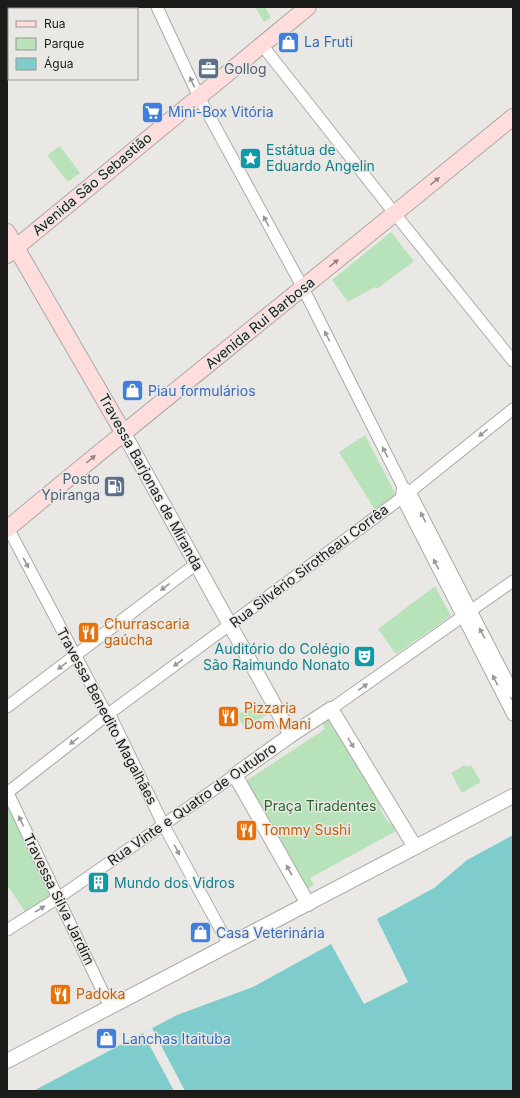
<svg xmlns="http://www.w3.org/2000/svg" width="520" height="1098" font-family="Inter,sans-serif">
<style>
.green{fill:#b8e2b9}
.water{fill:#7fcccd}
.pier{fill:#eae8e5}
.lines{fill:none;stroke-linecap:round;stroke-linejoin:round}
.minor-casing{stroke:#aaa9a6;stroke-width:13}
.tertiary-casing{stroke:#aaa9a6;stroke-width:16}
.secondary-casing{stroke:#aaa9a6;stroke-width:18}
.minor{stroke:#fff;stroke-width:11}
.tertiary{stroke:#fff;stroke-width:14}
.secondary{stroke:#fedddc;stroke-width:16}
.oneway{fill:#989898}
.oneway2{fill:#988685}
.labels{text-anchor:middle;stroke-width:3;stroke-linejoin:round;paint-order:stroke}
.shop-label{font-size:14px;fill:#366cbe;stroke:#eae8e5;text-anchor:start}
.service-label{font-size:14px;fill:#4e5e75;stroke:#eae8e5;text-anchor:start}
.culture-label{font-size:14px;fill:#0d838f;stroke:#eae8e5;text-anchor:start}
.street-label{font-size:14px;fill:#1b1b1a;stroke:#eae8e5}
.food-label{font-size:14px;fill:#c56008;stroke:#eae8e5;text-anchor:start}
.park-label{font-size:14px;fill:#2a6730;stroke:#eae8e5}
</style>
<rect width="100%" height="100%" fill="#eae8e5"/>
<g class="green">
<polygon points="255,7 265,7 271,18 264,22"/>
<polygon points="60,146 80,173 68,182 47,155"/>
<polygon points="391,232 414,261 377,289 375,287 348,302 332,280"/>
<polygon points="365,435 396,495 375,510 339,452"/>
<polygon points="435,586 451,616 396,654 378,629"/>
<polygon points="260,702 267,715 244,727 237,715"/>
<polygon points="329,718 381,804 380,808 387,821 394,825 398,830 310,878 314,885 305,890 246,781 325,729 322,723"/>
<polygon points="465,765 467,767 471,765 481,782 462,793 451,773"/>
<polygon points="7,803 52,896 26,913 7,885"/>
</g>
<polygon class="water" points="513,835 513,1091 33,1091 177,1015 253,987 331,944 364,1004 408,982 377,919 434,888 467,860"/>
<polygon class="pier" points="152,1028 185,1091 174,1091 143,1033"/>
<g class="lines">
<defs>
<g id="minor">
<polyline points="157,7 199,97 303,288 403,487 410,492 513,692"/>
<polyline points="262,45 395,214 513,361"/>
<polyline points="402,491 402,498 513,715"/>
<polyline points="8,528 107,715 110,715 163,824 229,945"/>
<polyline points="7,707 196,564"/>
<polyline points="331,709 513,581"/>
<polyline points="7,791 110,1007"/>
<polyline points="7,793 107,715 407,494 513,409"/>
<polyline points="7,930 58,898 235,775"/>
</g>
<g id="tertiary">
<polyline points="123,432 291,735"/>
<polyline points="308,904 235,775 291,735 331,709 415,847"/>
<polyline points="7,1061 513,796"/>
</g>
<g id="secondary">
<polyline points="7,232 123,432"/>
<polyline points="7,255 308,7"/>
<path d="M7,529C174,390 345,255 513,117"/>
</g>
</defs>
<use href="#minor" class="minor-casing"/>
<use href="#tertiary" class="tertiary-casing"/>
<use href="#secondary" class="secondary-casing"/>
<use href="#minor" class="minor"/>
<use href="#tertiary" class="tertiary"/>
<use href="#secondary" class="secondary"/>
</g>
<defs><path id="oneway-solid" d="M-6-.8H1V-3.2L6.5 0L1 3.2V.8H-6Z"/></defs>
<g class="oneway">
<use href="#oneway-solid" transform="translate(192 82) rotate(-115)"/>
<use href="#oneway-solid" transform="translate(266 221) rotate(-118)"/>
<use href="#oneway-solid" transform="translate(327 336) rotate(-117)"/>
<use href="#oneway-solid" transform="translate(483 433) rotate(141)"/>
<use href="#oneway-solid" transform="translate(385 452) rotate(-117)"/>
<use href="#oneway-solid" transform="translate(423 517) rotate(-117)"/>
<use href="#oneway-solid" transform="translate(26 563) rotate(62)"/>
<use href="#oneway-solid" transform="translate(436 564) rotate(-117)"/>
<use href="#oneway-solid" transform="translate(165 587) rotate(143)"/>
<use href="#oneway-solid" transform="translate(482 633) rotate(-118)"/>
<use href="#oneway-solid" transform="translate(178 663) rotate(144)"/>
<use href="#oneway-solid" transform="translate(62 666) rotate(143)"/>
<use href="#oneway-solid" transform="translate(495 680) rotate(-117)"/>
<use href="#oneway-solid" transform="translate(363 687) rotate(-35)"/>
<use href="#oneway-solid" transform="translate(74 741) rotate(142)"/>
<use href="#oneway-solid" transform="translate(351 743) rotate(59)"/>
<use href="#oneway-solid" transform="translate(21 821) rotate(-115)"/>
<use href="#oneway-solid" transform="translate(177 850) rotate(62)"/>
<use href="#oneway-solid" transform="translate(289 870) rotate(-119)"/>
<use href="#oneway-solid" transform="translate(40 909) rotate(-32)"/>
</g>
<g class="oneway2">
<use href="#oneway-solid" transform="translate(435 181) rotate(-39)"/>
<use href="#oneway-solid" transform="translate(334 263) rotate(-39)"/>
<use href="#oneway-solid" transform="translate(91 459) rotate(-40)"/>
</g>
<defs>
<symbol id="shop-square" viewBox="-11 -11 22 22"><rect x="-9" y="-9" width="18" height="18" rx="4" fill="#3f7fe0" stroke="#eae8e5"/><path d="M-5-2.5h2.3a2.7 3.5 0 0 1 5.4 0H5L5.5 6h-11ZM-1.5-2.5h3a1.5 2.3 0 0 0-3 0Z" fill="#fff"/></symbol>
<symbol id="office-square" viewBox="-11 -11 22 22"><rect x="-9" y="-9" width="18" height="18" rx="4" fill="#5c6f8a" stroke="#eae8e5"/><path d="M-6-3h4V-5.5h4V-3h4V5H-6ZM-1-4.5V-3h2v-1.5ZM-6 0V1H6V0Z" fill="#fff"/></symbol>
<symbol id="supermarket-square" viewBox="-11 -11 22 22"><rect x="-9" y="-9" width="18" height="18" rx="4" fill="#3f7fe0" stroke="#eae8e5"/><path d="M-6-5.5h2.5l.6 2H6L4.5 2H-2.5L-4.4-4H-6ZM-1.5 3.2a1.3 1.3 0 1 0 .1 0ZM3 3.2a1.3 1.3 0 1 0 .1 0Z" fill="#fff"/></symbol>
<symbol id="sight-square" viewBox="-11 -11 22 22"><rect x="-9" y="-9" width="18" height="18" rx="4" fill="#0f9aa8" stroke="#eae8e5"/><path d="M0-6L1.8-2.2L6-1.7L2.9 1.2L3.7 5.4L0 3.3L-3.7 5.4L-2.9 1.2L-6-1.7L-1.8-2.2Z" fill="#fff"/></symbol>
<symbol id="fuel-square" viewBox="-11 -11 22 22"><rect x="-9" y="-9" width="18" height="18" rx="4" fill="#5c6f8a" stroke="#eae8e5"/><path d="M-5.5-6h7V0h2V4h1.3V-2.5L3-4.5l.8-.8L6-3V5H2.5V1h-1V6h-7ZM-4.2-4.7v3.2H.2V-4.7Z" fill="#fff"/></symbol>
<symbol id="restaurant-square" viewBox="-11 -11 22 22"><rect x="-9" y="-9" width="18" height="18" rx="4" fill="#e8710a" stroke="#eae8e5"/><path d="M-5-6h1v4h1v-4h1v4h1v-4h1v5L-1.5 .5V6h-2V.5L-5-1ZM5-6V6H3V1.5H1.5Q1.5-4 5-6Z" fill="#fff"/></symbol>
<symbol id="theatre-square" viewBox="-11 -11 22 22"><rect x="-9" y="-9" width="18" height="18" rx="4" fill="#0f9aa8" stroke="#eae8e5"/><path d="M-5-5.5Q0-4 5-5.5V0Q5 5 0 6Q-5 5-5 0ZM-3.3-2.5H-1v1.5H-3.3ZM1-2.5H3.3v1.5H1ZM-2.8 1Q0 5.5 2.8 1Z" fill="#fff"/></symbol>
<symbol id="building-square" viewBox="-11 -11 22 22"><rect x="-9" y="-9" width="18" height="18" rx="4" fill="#0f9aa8" stroke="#eae8e5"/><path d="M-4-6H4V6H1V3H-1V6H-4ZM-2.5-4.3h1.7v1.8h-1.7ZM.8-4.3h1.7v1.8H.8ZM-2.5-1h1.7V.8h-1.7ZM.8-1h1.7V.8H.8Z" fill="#fff"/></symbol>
</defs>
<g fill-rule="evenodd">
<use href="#shop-square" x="276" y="30" width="25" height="25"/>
<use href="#office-square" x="196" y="56" width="25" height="25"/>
<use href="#supermarket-square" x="140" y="100" width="25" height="25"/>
<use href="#sight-square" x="238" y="146" width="25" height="25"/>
<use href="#shop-square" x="120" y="378" width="25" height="25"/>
<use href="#fuel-square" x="102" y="474" width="25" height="25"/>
<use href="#restaurant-square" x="76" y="620" width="25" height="25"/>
<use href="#theatre-square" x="352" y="644" width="25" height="25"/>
<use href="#restaurant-square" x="216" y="704" width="25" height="25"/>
<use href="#restaurant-square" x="234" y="818" width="25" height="25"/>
<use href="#building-square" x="86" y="870" width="25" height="25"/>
<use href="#shop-square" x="188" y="920" width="25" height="25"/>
<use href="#restaurant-square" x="48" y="982" width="25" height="25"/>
<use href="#shop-square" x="94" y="1026" width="25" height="25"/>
</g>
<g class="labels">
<g class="shop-label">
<text x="304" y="47">La Fruti</text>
<text x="168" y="117">Mini-Box Vitória</text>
<text x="148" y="396">Piau formulários</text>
<text x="216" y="938">Casa Veterinária</text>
<text x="122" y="1044">Lanchas Itaituba</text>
</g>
<g class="service-label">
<text x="224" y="74">Gollog</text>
<text x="100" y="484" text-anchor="end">Posto<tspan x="100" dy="16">Ypiranga</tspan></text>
</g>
<g class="culture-label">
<text x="266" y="155">Estátua de<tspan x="266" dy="16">Eduardo Angelin</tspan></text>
<text x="350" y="654" text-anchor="end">Auditório do Colégio<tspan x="350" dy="16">São Raimundo Nonato</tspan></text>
<text x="114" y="888">Mundo dos Vidros</text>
</g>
<g class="street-label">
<text transform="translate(92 184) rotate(-40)" y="5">Avenida São Sebastião</text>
<text transform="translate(260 323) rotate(-39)" y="5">Avenida Rui Barbosa</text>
<text transform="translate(151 482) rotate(61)" y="5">Travessa Barjonas de Miranda</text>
<text transform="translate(309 566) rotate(-37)" y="5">Rua Silvério Sirotheau Corrêa</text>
<text transform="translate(107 716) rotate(62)" y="5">Travessa Benedito Magalhães</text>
<text transform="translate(192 804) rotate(-35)" y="5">Rua Vinte e Quatro de Outubro</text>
<text transform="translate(59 899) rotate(64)" y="5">Travessa Silva Jardim</text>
</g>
<g class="food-label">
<text x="104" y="629">Churrascaria<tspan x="104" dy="16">gaúcha</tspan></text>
<text x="244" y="713">Pizzaria<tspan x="244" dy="16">Dom Mani</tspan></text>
<text x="262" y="835">Tommy Sushi</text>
<text x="76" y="999">Padoka</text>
</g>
<g class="park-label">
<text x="320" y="811">Praça Tiradentes</text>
</g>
</g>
<rect width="520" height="1098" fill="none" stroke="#1b1b1a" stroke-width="16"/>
<rect x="8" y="8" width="130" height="72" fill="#eae8e5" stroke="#979694"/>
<rect x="16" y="21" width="20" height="6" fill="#fedddc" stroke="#979694"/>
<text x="44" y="28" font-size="12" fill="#1b1b1a">Rua</text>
<rect x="16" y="38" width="20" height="12" fill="#b8e2b9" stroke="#979694"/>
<text x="44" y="48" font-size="12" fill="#1b1b1a">Parque</text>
<rect x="16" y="58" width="20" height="12" fill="#7fcccd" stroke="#979694"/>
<text x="44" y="68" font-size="12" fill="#1b1b1a">Água</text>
</svg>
